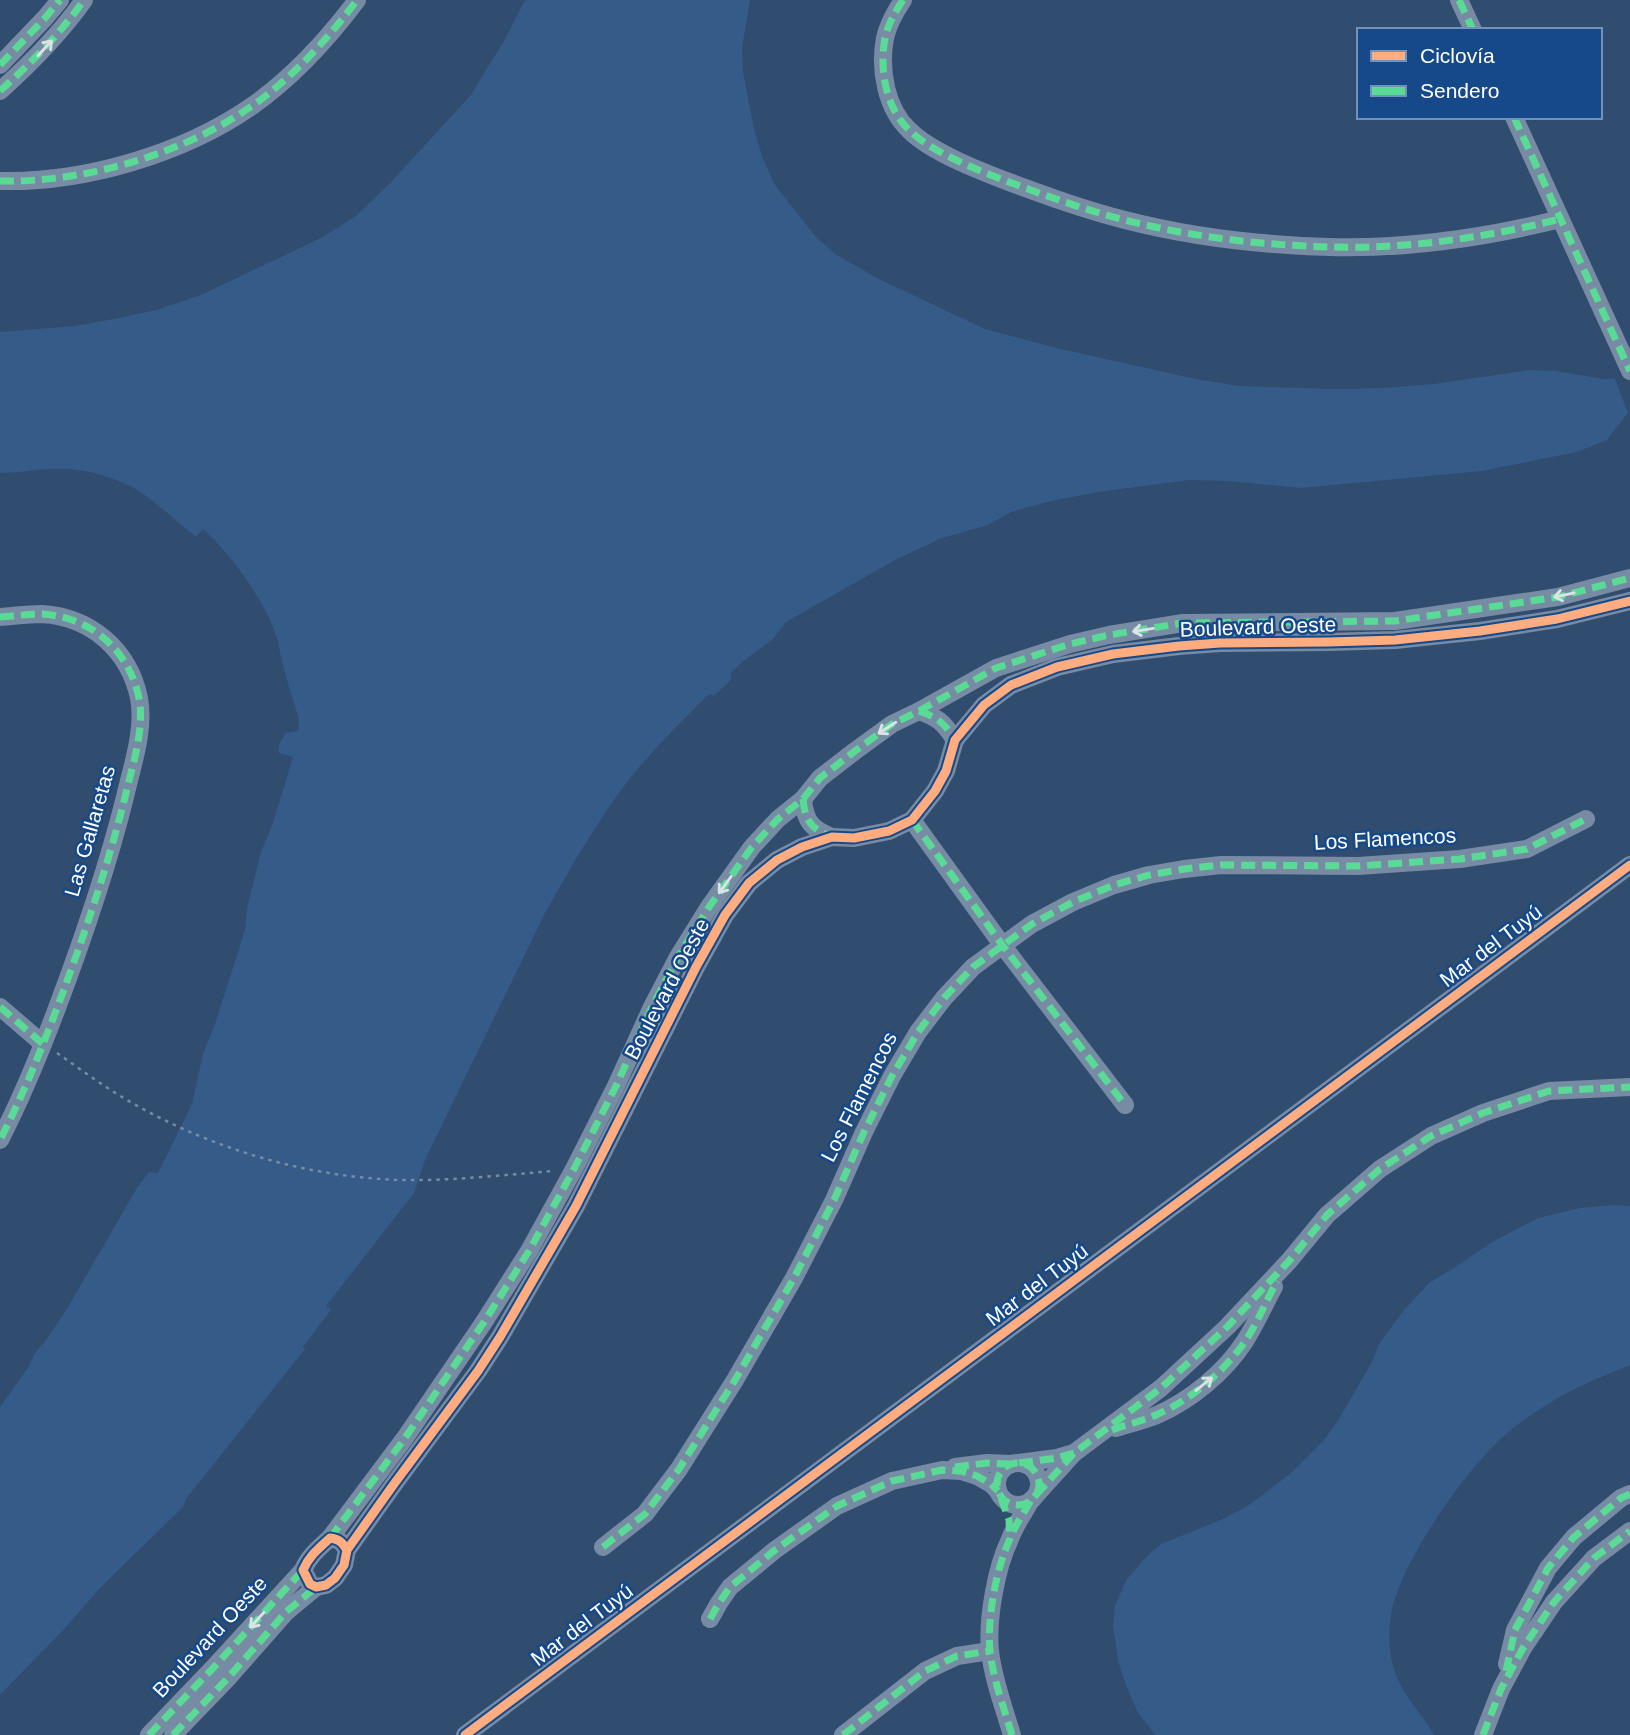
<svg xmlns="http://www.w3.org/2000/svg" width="1630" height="1735" font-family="Arial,sans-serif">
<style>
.water{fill:#355b88}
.pier{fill:#304c6e}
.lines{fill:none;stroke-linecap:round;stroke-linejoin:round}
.path{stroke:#778ca4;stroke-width:2.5;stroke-dasharray:3.5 5;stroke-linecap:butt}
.minor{stroke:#778ca4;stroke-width:18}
.quiet{stroke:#5adb95;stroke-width:7;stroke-dasharray:14 7;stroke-linecap:butt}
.cycleway-casing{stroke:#154989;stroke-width:13}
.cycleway{stroke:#ffac80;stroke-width:9}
.oneway{stroke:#dde2e8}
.labels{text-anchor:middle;stroke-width:5;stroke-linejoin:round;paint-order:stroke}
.street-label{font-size:21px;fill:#fff;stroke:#154989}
</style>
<rect width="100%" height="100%" fill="#304c6e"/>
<g class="water">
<path d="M525,0H750L742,48L743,72L754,129L763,159L775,185L815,236L835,254L881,280L985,329L1061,349L1196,379L1239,386L1336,389L1382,388L1434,384L1529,370L1555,371L1604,379L1620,378L1630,410L1607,440L1577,452L1482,471L1301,488L1227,481L1189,480L1098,492L1047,502L1011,512L988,525L942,538L897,559L786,622L773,639L742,662L731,673V680L714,696L709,694C674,729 637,765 609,807C586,841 565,877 545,913L425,1160L414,1193L326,1306L331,1310L303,1347L305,1349L186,1499L183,1507L101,1587L66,1627L0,1695V1407L29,1366L35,1353L46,1340L68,1307L137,1188L149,1172L158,1173L192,1104L203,1054L215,1024L245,930L247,908L261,852L273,823L293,757L279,753C277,746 282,739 286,733L298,731L299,719C293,700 287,681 282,662C280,653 279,644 276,635C264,600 231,554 203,529L196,537C177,522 152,498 132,487C107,474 76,467 48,469C32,470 16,473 0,473V332L75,326L119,318L156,310L201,295L323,237L356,216L391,182L470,96L504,41Z"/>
<path d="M1614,1205L1630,1206V1365C1614,1372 1597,1378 1581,1386C1563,1394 1538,1410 1521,1422C1474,1456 1414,1543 1395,1598C1388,1620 1387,1650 1395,1672C1403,1696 1422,1713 1434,1735H1155L1137,1711L1126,1685L1118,1661L1113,1626L1115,1605L1127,1579L1146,1557L1161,1544L1223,1519L1249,1505L1291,1473L1324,1440L1337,1422L1372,1362L1379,1344L1404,1310L1429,1283L1457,1266L1492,1242L1538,1218L1580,1208Z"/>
</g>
<polygon class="pier" points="1630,371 1630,415 1629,415 1614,377"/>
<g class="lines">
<path class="path" d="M57,1053C80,1069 103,1086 127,1100C209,1148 305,1177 400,1180C451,1181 503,1175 553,1171"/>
<g class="minor">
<path d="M903,0C895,12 888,24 885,38C879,70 886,109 910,131C933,153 980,171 1009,182C1047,196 1085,210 1125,220C1191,237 1261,245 1329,247C1407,249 1484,238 1560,219"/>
<polyline points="1459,0 1473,30"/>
<polyline points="0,65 45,18 60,0"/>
<path d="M0,91C31,63 60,34 84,0"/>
<polyline points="1514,117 1630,371"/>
<path d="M0,181C84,183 183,154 252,106C293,77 327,40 357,0"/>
<path d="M0,617C14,616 28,614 42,614C91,617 129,650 139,698C145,730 132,766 125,797C107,869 83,939 57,1008C40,1053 22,1097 0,1140"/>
<path d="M919,711C939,718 944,723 955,740"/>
<path d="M803,799C805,822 812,829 832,837"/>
<polyline points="912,820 1003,946 1125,1105"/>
<polyline points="0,1007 43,1044"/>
<path d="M1116,1428C1129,1424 1144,1420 1157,1415C1191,1400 1225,1372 1245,1341C1256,1324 1264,1305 1274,1287"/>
<polyline points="1019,1463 1057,1458 1074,1453"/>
<circle cx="1018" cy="1484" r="21"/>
<polyline points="955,1467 987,1463 1011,1464"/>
<polyline points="1036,1495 1074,1453 1161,1388 1227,1327 1289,1261 1327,1215 1380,1169 1431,1136 1483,1113 1549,1091 1630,1087"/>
<polyline points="330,1538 405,1438 484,1322 529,1251 574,1169 616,1086 651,1009 678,957 709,907 752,847 778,819 803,799 820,778 855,751 892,724 919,711 996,668 1070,644 1109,635 1183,623 1395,621 1558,597 1630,578"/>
<polyline points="603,1547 645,1514 679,1469 735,1380 794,1278 834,1200 864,1132 892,1076 918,1032 944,998 973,967 1032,924 1073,902 1114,885 1149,875 1184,869 1221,865 1358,866 1460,859 1527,849 1586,819"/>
<path d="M347,1550C342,1542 339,1539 330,1538C319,1548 309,1556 303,1570L310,1584L316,1587L326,1585L335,1578L344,1565L347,1550L394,1484L478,1371L500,1337L576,1206L696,967L725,915L749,883L777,860L802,847L832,837L854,838L889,831L912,820L935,791L946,771L955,740L984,705L1011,685L1057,667L1113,654L1179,646L1220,643L1328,642L1395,640L1480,631L1557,619L1630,601"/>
<polyline points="710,1619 719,1603 730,1587 775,1550 837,1506 892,1481 942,1470 961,1471 977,1476 991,1484 998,1491"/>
<polyline points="1507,1664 1515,1630 1548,1568 1574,1537 1621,1498 1630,1494"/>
<polyline points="149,1735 215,1666 303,1570"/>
<polyline points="173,1735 227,1679 286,1612 316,1587"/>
<polyline points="465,1735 1630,865"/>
<polyline points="843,1735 925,1671 957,1656 990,1651"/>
<path d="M1012,1735C1004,1708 993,1679 990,1651C987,1619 996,1568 1010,1539C1015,1525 1024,1513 1031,1500"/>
<polyline points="1483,1735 1501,1689 1523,1648 1554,1602 1594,1558 1630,1531"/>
</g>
<g class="quiet">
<path d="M903,0C895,12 888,24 885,38C879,70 886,109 910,131C933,153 980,171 1009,182C1047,196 1085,210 1125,220C1191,237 1261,245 1329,247C1407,249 1484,238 1560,219"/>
<polyline points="1459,0 1473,30"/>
<polyline points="0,65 45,18 60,0"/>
<path d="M0,91C31,63 60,34 84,0"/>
<polyline points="1514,117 1630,371"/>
<path d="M0,181C84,183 183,154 252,106C293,77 327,40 357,0"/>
<path d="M0,617C14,616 28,614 42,614C91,617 129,650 139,698C145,730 132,766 125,797C107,869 83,939 57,1008C40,1053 22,1097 0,1140"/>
<path d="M919,711C939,718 944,723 955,740"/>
<path d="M803,799C805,822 812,829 832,837"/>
<polyline points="912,820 1003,946 1125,1105"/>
<polyline points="0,1007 43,1044"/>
<path d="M1112,1430C1127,1424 1144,1421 1158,1414C1192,1399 1222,1373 1244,1343C1257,1324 1266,1301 1277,1281"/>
<polyline points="1019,1463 1057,1458 1074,1453"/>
<circle cx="1018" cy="1484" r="21"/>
<polyline points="955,1467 987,1463 1011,1464"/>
<polyline points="1036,1495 1074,1453 1161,1388 1227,1327 1289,1261 1327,1215 1380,1169 1431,1136 1483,1113 1549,1091 1630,1087"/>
<polyline points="1001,1498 1009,1520 1010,1538"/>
<polyline points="330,1538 405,1438 484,1322 529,1251 574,1169 616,1086 651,1009 678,957 709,907 752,847 778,819 803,799 820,778 855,751 892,724 919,711 996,668 1070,644 1109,635 1183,623 1395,621 1558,597 1630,578"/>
<polyline points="603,1547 645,1514 679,1469 735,1380 794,1278 834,1200 864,1132 892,1076 918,1032 944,998 973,967 1032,924 1073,902 1114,885 1149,875 1184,869 1221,865 1358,866 1460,859 1527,849 1586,819"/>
<polyline points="710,1619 719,1603 730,1587 775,1550 837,1506 892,1481 942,1470 961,1471 977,1476 991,1484 998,1491"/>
<polyline points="1506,1671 1515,1630 1548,1568 1574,1537 1621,1498 1630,1494"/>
<polyline points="149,1735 215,1666 303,1570"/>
<polyline points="173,1735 227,1679 286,1612 316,1587"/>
<polyline points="843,1735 925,1671 957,1656 990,1651"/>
<path d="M1012,1735C1004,1708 993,1679 990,1651C987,1619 996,1568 1010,1539C1015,1525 1024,1513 1031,1500"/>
<polyline points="1483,1735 1501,1689 1523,1648 1554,1602 1594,1558 1630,1531"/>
</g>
<defs>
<g id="cycleway">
<path d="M347,1550C342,1542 339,1539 330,1538C319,1548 309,1556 303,1570L310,1584L316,1587L326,1585L335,1578L344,1565L347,1550L394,1484L478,1371L500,1337L576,1206L696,967L725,915L749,883L777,860L802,847L832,837L854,838L889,831L912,820L935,791L946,771L955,740L984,705L1011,685L1057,667L1113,654L1179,646L1220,643L1328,642L1395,640L1480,631L1557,619L1630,601"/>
<polyline points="465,1735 1630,865"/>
</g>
</defs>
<use href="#cycleway" class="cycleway-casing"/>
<use href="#cycleway" class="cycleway"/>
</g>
<defs><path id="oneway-shaft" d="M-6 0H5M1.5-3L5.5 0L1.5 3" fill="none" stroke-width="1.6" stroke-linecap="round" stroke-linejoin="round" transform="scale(1.75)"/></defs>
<g class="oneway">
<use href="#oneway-shaft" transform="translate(45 48) rotate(-48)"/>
<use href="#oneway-shaft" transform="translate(1564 595) rotate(168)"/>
<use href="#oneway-shaft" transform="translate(1143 630) rotate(171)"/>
<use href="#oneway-shaft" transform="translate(887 728) rotate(147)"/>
<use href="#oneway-shaft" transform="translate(725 885) rotate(126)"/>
<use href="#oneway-shaft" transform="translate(1204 1384) rotate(-39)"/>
<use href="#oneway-shaft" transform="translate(257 1620) rotate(132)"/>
</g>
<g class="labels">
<g class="street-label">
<text transform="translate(1258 627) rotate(-2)" y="7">Boulevard Oeste</text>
<text transform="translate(90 831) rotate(-74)" y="7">Las Gallaretas</text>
<text transform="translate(1385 839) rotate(-3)" y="7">Los Flamencos</text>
<text transform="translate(1491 946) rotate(-37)" y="7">Mar del Tuyú</text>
<text transform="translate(667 989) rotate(-62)" y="7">Boulevard Oeste</text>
<text transform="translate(859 1097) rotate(-63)" y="7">Los Flamencos</text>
<text transform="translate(1037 1285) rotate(-37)" y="7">Mar del Tuyú</text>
<text transform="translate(582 1625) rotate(-37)" y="7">Mar del Tuyú</text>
<text transform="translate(210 1637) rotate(-47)" y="7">Boulevard Oeste</text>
</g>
</g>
<rect x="1357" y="28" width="245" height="91" fill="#154989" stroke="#7392b8" stroke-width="2"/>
<rect x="1371" y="51" width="35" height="10" fill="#ffac80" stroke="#7392b8" stroke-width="2"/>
<text x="1420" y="63" font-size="21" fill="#ffffff">Ciclovía</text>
<rect x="1371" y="86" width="35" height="10" fill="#5adb95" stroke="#7392b8" stroke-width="2"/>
<text x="1420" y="98" font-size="21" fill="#ffffff">Sendero</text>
</svg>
